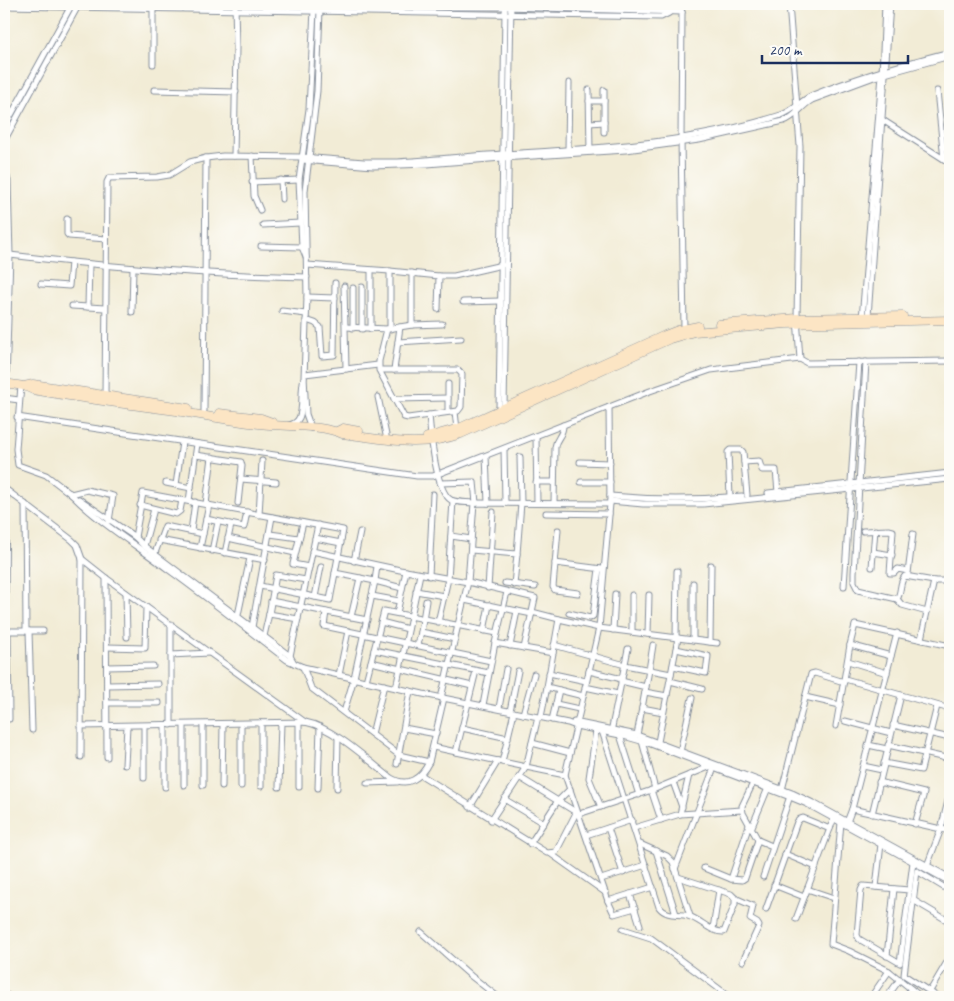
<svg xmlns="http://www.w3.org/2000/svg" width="954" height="1001" font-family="Caveat,sans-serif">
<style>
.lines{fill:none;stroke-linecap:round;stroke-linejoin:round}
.minor-casing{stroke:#868e9a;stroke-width:7}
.secondary-casing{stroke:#868e9a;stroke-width:9}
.minor{stroke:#fff;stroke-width:5}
.secondary{stroke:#fce5c4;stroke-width:8}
</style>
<rect width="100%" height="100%" fill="#fdfcf7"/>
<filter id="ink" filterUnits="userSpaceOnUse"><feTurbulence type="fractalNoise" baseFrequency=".02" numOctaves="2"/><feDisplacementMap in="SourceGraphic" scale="10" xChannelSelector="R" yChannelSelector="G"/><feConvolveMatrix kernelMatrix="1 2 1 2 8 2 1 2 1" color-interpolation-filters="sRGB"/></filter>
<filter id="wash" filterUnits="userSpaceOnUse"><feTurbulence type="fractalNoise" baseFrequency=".0096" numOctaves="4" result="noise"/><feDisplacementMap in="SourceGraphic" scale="20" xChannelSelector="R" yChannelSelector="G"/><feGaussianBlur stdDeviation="1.12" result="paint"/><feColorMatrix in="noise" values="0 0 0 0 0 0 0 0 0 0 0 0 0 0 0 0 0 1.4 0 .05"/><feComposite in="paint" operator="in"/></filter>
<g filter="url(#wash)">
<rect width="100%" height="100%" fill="#f2ecd6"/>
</g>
<g filter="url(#ink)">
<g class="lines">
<defs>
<g id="minor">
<polyline points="260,4 320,4 391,7 505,7 682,12 681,139 684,329"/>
<polyline points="678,4 682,12"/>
<polyline points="789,4 800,146 797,318 800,359 807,363 950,361"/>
<polyline points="4,6 661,17 669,13"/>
<polyline points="153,64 153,4"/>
<polyline points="154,90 236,92"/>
<polyline points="589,90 590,152"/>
<polyline points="604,90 604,132"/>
<polyline points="937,91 944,159"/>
<polyline points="589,101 604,101"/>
<polyline points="881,119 950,163"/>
<polyline points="590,123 604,122"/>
<polyline points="4,128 71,6"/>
<polyline points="4,141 78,6"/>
<polyline points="568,150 569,83"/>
<polyline points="234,156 236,48 235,4"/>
<polyline points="252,156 254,196 260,210"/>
<path d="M302,160L373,166L427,164L502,158L626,150L699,140L784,121C796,117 801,106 812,100L874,77L950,56"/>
<polyline points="4,165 8,181 10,255 6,383"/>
<polyline points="281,180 282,199"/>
<polyline points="252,182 299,180"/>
<polyline points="67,219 67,234 69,236 106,239"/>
<polyline points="263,225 300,223"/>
<polyline points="261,246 302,247"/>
<path d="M10,255C108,267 207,275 307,277"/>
<polyline points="306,257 302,247 299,180 309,109 314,10"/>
<polyline points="307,265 390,271 439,276 454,276 502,265"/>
<polyline points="41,284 69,286 71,262"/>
<polyline points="344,286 346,369"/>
<polyline points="362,287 362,329"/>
<polyline points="353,288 353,328"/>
<polyline points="307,297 335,298"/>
<polyline points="463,302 500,301"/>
<polyline points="72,306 105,308"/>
<polyline points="88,307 89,264"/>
<polyline points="438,309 439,276"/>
<polyline points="282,311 306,314"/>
<polyline points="132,312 133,268"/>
<polyline points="868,317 890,4"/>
<polyline points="862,319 882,75 885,4"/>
<polyline points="306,320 315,323 320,327 322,356 334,355 335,283"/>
<polyline points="412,325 412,273"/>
<polyline points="346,327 387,329 412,325 442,324"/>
<polyline points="371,329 371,270"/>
<polyline points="390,329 390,271"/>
<polyline points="398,342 461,338"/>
<path d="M866,362L854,573V582L858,590L897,599C902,592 899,582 905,576L934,581H950"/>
<polyline points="379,370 458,370 462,374 461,407 458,411 408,418 404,417 379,370 379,361 387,329"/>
<polyline points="394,370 400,327"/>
<polyline points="305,374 378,365"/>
<polyline points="448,384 448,412"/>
<polyline points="21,385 16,449 18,465 46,475 72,495"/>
<path d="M105,396L107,182L109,178L157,177L169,175L190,162L206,158L223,156L302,157L364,162H398C433,160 468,156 504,154C598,148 691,144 781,115C794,111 801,100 813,95C858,77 903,64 950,52"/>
<polyline points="378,397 386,435"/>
<polyline points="4,398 19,400"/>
<polyline points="394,399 448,398"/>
<polyline points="504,407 511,4"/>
<polyline points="609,407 610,504 599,628 565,775 608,901 653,887"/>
<polyline points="499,410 505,11"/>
<polyline points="204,411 206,158"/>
<polyline points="455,412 457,429"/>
<path d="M429,415C430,432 436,492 451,500C457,503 467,502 474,503"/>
<polyline points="17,417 417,476 433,476 650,391 711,370 800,359"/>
<path d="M289,425C293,424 297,422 299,418C304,409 300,390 304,378"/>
<polyline points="311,428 306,414 304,377 307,297 305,191 317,91 320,9"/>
<polyline points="536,436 537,503"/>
<polyline points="504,449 505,503"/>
<polyline points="196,455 241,462 242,466 238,503"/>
<polyline points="486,456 488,503"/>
<polyline points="580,462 610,463"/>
<polyline points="744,462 759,461 762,470 776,470 778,492"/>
<polyline points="241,479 276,482"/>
<polyline points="536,482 554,482"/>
<polyline points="581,482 610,482"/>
<polyline points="166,483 191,488"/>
<polyline points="440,483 474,482 476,503"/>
<polyline points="176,485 182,442"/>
<polyline points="4,488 72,540 77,545 82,559 81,757"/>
<path d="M70,493C99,523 136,545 169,570C209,599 248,630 287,660L303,667L423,694L568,723L576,726L620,735L648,743L790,797L807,804L950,882"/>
<polyline points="768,493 950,473"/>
<polyline points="71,494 87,490 113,496 109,521"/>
<path d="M610,496C654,500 698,500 742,496"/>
<polyline points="730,497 728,452 730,450 741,450 743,452 747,495"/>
<polyline points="79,499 135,537 144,546 290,656 294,663"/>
<polyline points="189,501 197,444"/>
<polyline points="610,501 643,504 703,504 950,479"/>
<path d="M554,503L555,447C556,437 563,437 563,425"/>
<polyline points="25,504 26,631"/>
<polyline points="206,504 212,457"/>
<polyline points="140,505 176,514 180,511 182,500"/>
<polyline points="546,513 609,514"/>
<polyline points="259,515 262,461"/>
<polyline points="206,519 244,527 247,512"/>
<polyline points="303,523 293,564 309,567"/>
<polyline points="558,530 553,587 555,590 578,593"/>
<polyline points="191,531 195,502"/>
<polyline points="863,531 889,530 893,531 890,573 894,573 898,569 908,571"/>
<polyline points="270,534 299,538"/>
<polyline points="451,536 471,539"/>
<polyline points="135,537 143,493 343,530 330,600 260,586"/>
<polyline points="228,538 295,553"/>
<polyline points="315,538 341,543"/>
<polyline points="159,540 265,560"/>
<polyline points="144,546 154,509"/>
<polyline points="200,548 209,505"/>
<polyline points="471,550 517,554 514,585"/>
<polyline points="212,551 218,522"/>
<polyline points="312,551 400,570 468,582 535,598 532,612 559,619"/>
<polyline points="873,552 892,555"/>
<polyline points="155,553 165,526 203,534"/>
<polyline points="225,553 231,525"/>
<polyline points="517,554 521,503 520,457"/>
<polyline points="82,559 106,578 305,722"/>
<polyline points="354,561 360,532"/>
<polyline points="555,563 602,569"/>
<polyline points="872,567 875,530"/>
<polyline points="335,573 375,581 377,566"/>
<polyline points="908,573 913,534"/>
<polyline points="429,576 433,494"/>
<polyline points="106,578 107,757"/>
<polyline points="505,583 535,587"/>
<polyline points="693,583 693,640"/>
<polyline points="844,586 859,362"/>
<polyline points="488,588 493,512"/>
<polyline points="416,591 444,596"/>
<polyline points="126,593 127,637"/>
<polyline points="372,596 399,601"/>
<polyline points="315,597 321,567"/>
<polyline points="897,599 902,605 927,612"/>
<polyline points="464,600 532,614"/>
<polyline points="271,601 367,620"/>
<polyline points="4,606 5,602 6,490"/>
<polyline points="326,612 324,626 491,661"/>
<polyline points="397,613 406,571"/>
<polyline points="569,613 590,618 593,616 599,569"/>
<polyline points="238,615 250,558"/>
<polyline points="351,617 360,578"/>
<polyline points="298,619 269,614 276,575 306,580"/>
<polyline points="381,622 408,629"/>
<polyline points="438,622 448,579 453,501"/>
<polyline points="171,624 171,725"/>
<polyline points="252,627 272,517"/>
<polyline points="613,630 615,594"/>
<polyline points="4,631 43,631"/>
<polyline points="8,631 9,719"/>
<polyline points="29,631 32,730"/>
<polyline points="484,631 489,605"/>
<polyline points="421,632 426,601"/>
<polyline points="632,632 632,595"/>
<polyline points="897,633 852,809 950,831"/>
<polyline points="648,634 649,595"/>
<polyline points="264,636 269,614"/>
<polyline points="676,638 677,571"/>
<polyline points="921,639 934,581"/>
<polyline points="710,642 711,565"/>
<polyline points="495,643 507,592"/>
<polyline points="418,645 421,632 455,639"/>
<polyline points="554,645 625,665 671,674"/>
<polyline points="850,645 891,656"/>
<polyline points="510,646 517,611"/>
<polyline points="107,647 145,648 146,607"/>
<polyline points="524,648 532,612"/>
<polyline points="374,650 489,673"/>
<polyline points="171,655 209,653"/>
<polyline points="290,656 318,525"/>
<polyline points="848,661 887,673"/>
<polyline points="371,662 472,686"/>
<polyline points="673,666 706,673 708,656 676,649"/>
<polyline points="107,667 153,666"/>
<polyline points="303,667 311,688 399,755 429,762"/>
<polyline points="649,670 653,645"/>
<polyline points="589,671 622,679"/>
<polyline points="549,673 586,681"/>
<polyline points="339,675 348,631"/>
<polyline points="845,679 950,709"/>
<polyline points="366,681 384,611 497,633"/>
<polyline points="621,681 646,687"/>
<polyline points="670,681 702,689"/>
<polyline points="107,685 158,684"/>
<polyline points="547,687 553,653"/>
<polyline points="585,687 618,694"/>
<polyline points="396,688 420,574"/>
<polyline points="645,692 667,696"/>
<polyline points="805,697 840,705"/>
<polyline points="441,698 468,582 474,503 610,504"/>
<polyline points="107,703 159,703"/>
<polyline points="556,704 579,709"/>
<polyline points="483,705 495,643 553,653 559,619 599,628 717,643"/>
<polyline points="499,708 506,669"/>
<polyline points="642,708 663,712"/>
<polyline points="510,711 518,671"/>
<polyline points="344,712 354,678 375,581 402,588"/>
<polyline points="523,714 534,674"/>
<polyline points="538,717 526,767 565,775"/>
<polyline points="541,717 547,687 583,696"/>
<polyline points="552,720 559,690"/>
<polyline points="845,721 891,733"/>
<polyline points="574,722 637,735 792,793 815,804 950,878"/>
<polyline points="241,724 241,786"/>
<polyline points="165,725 165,787"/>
<polyline points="184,725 184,785"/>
<polyline points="893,725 950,738"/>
<path d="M81,726L305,722C333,727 368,760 391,778C408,788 421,778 429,762L444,698"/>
<polyline points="836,726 850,645 855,625 950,646"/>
<polyline points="404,728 436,734"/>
<polyline points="462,728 508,738"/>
<polyline points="596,730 589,778 601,807"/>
<path d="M602,731L659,907C667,917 678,913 688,916C700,919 711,933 724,932L735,904V898L731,894L678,877"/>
<polyline points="611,732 628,649"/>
<polyline points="372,734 384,685"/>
<polyline points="620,735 639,795"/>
<polyline points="637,735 649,670"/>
<polyline points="642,741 655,789"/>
<polyline points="658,742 678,638"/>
<polyline points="532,743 570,753"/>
<polyline points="868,745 887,749"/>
<polyline points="888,745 950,759"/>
<polyline points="433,747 526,767 491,820"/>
<polyline points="456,752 476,671"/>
<polyline points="680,752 692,698"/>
<polyline points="502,762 514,712"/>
<polyline points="884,763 921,770 937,706"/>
<polyline points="397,764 410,691"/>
<polyline points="125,765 127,726"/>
<polyline points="863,766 882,770"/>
<polyline points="421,775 547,853 556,852 576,813"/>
<polyline points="519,777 579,814 655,789 709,767"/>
<polyline points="144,778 144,726"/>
<polyline points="754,781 742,806 743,813 758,840 772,846"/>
<polyline points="673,782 682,807"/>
<polyline points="879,782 924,793 915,824"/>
<polyline points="367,783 397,782"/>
<polyline points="203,785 203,725"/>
<polyline points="222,786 223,724"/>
<polyline points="261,786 261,723"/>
<polyline points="279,787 281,723"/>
<polyline points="299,787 299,722"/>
<polyline points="318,788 320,727"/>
<polyline points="337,788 338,738"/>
<polyline points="651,790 661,820"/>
<polyline points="782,790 811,674 815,673 844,682"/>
<polyline points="504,799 544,823"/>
<polyline points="470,807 498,761"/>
<polyline points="680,814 689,775"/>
<polyline points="872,814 901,695"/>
<polyline points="841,822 831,944 849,951 889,971 921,997"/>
<polyline points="847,822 852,809"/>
<polyline points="608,828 623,873"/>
<polyline points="634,828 680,814 742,810"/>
<polyline points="751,829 768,788"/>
<polyline points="586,835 632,820"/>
<polyline points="530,844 557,802 570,789"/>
<polyline points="640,844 667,856 673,862 690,916"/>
<polyline points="656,851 676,914"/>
<polyline points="551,854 606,893"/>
<polyline points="785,854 816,867"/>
<polyline points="927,866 941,829 950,793"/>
<polyline points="704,868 731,879 742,880 745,878 758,840"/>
<polyline points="675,869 714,768"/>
<polyline points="763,877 790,796"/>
<polyline points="601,879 646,865"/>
<polyline points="731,879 749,825"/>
<polyline points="774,885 804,897"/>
<polyline points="876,887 881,844"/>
<polyline points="807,889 834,898"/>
<polyline points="909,890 863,886 861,890 857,935 859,939 900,963 913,862"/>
<polyline points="630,894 640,925"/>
<polyline points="735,898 753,906 750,919 757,923 759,926 743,961"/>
<polyline points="913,900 950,922"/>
<polyline points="608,901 614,914 635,908"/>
<polyline points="766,909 797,822 800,819 803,818 830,829"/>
<polyline points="796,919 834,818"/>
<polyline points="623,929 651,938 730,997"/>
<polyline points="713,929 719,890"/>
<polyline points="421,932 471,976 498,997"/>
<polyline points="887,956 894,889"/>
<polyline points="930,991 950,957"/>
<polyline points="871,997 889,971"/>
<polyline points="887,997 900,979"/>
<polyline points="905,997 911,989"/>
<polyline points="938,997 904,975 917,871 950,891"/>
<polyline points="949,997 950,996"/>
</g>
<g id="secondary">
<polyline points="719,324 797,318 903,316"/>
<polyline points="4,383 24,386 33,384 188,408"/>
<path d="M24,386L33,390C78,398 123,404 169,410C199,414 229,421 259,424C283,427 321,424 342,434C384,439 419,449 461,434L670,339L694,332L786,324L950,320"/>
<polyline points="219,413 261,418 272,422"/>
<polyline points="337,431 343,428 359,431"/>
<polyline points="427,437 459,428 665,335 678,330 698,326"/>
<polyline points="4,995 8,997"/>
</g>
</defs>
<use href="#minor" class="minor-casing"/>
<use href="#secondary" class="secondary-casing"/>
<use href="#minor" class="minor"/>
<use href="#secondary" class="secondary"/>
</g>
</g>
<rect width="954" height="1001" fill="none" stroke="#fdfcf7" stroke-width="20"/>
<path d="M762 55v8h146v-8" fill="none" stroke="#1b2f5e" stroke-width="2.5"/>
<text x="769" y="55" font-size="15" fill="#1b2f5e" stroke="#fdfcf7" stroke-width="4" paint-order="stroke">200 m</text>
</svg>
